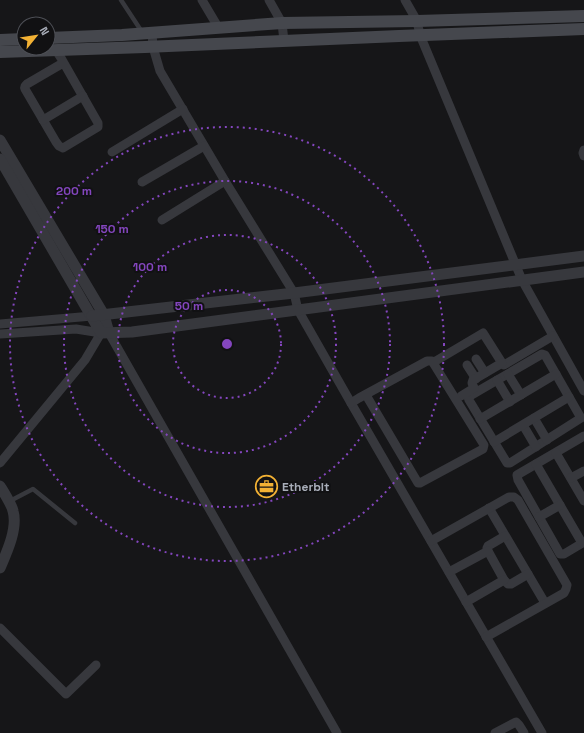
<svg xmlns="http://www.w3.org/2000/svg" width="584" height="733" font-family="'Space Grotesk',sans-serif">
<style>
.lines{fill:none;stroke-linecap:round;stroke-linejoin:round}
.service{stroke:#37383d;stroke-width:4.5}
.minor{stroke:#37383d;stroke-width:9}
.tertiary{stroke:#37383d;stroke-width:11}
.secondary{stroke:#45474d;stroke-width:12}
.ring{fill:none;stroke:#8446be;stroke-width:2;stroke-dasharray:2 4}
.labels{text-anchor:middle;stroke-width:4;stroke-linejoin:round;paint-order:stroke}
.poi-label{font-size:12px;font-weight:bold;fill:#a8adb8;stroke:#111113;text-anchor:start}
.centre{fill:#8446be;stroke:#111113;stroke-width:2}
.ring-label{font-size:12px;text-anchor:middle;font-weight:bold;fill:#8446be;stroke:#111113;stroke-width:4;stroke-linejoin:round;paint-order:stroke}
</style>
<rect width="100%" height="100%" fill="#161618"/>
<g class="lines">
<g class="service">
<polyline points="121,0 142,32"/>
<polyline points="10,501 33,489 75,523"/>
</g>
<g class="minor">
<polyline points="202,0 218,27"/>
<polyline points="269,0 282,23 284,41"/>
<polyline points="405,0 417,21 420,35 522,280 584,391"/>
<polyline points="152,33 153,47 160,71 225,181 294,293 298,310 351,403 542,733"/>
<path d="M56,50L61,58L98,123V127L63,148L59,146L56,142L25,89C24,87 25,86 27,84L63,63"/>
<polyline points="43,120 83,96"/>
<polyline points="584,150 583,153 584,156"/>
<polyline points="112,152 183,109"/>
<polyline points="142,182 204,146"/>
<polyline points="162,220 225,181"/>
<polyline points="0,324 92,316"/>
<polyline points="109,333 337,733"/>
<polyline points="0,334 76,329 101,333 85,360 0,463"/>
<polygon points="542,354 545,355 581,418 510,463 507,463 469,400 468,397"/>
<polyline points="476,359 485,373"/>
<polyline points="434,362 483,333 502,363 504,365 553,336"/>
<polyline points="467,365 476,379"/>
<polyline points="508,374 521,395"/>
<polyline points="497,380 510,402"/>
<polyline points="461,396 474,388 472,383 473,380 502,363"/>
<polyline points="351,403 359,398 427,361 432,361 484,445 483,449 420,483 418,483 366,395"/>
<polyline points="534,418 547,440"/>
<polyline points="480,419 556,374"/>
<polyline points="523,425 536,447"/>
<polyline points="584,436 517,475 518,480 560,554 564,554 584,542"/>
<polyline points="494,442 569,397"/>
<polyline points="556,453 584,501"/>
<polyline points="536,464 582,543"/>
<polyline points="571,478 584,471"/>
<polyline points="489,508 545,603"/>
<polyline points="539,517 560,505"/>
<polyline points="505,536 488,546 487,548 488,551 504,580 508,584 511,584 528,574"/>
<polyline points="431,541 509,497 514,497 518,500 567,585 566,589 564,593 486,637"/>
<polyline points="449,572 488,551"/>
<polyline points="466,602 504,580"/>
<polyline points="0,628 66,694 96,665"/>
<polyline points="495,733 516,722 519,725 524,733"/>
</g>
<g class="tertiary">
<polyline points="0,140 104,315 109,333"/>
<polyline points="0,159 101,333 132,332 584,272"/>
<polyline points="92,316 294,293 584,256"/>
<path d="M0,486C3,491 12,505 13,511C18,528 7,552 0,568"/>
</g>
<g class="secondary">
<polyline points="48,38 122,35 282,23 417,21 584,16"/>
<polyline points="0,40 24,39"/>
<polyline points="0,52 145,47 399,36 584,29"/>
</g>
</g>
<g class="ring">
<circle cx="227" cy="344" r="54"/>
<circle cx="227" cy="344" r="109"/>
<circle cx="227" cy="344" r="163"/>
<circle cx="227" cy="344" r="217"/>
</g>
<defs>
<symbol id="office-ring" viewBox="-11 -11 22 22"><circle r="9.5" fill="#111113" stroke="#f2b134" stroke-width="1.5"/><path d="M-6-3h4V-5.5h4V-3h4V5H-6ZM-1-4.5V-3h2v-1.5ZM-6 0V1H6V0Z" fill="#f2b134"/></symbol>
</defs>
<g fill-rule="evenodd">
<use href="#office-ring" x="254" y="474" width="25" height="25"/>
</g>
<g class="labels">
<g class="poi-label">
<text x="282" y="491">Etherbit</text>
</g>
</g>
<circle cx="227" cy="344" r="6" class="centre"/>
<g class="ring-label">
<text x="74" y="195">200 m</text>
<text x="112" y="233">150 m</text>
<text x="150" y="271">100 m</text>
<text x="189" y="310">50 m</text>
</g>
<g transform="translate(36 36) rotate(60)"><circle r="19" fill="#111113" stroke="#4d4f55"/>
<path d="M0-3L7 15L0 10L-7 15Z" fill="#f2b134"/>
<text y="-6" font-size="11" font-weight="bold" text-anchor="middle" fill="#a8adb8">N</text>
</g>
</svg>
